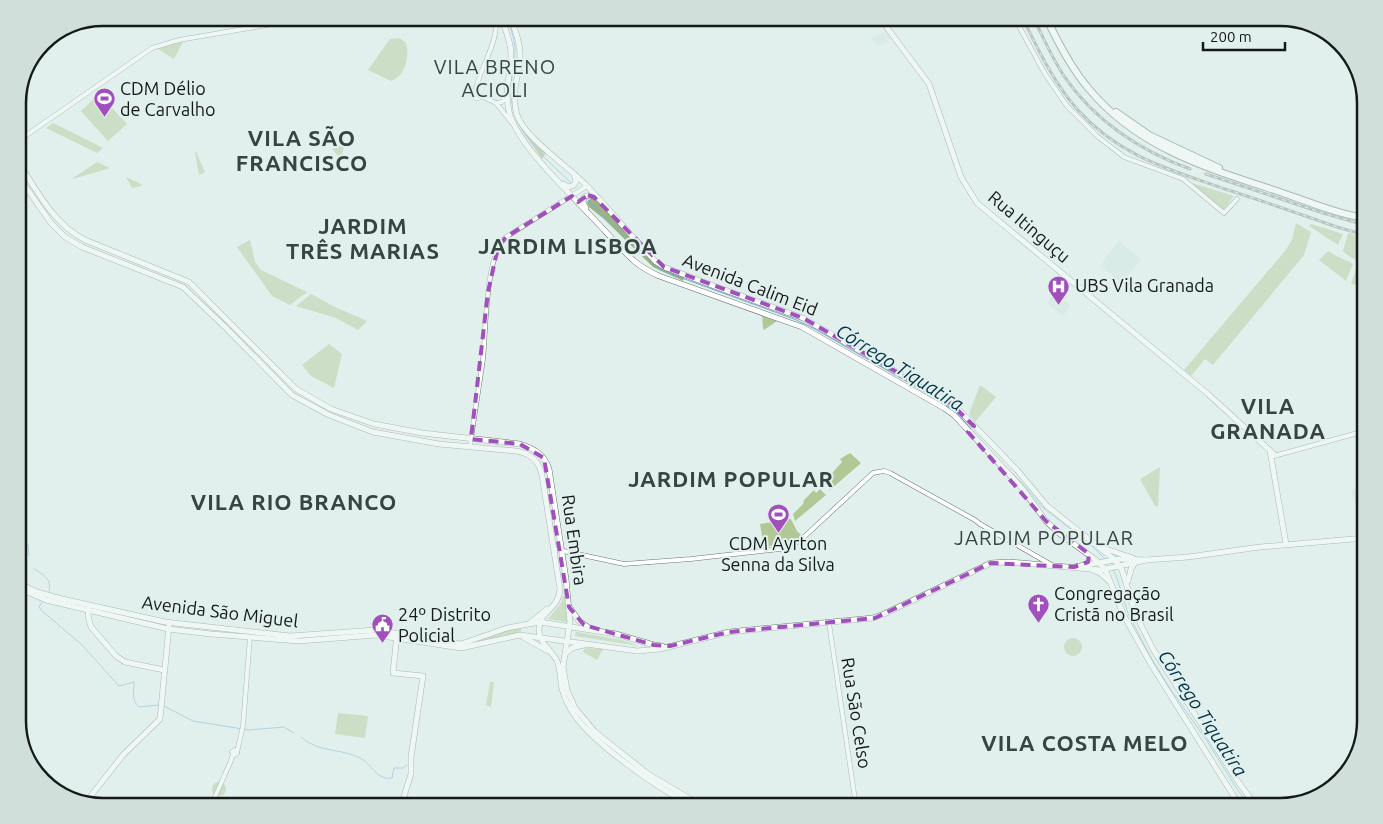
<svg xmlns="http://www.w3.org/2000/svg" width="1383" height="824" font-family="Ubuntu,sans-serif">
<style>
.built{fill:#cce4df}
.green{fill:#b1c796}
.forest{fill:#9db381}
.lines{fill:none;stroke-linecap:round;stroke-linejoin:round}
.stream{stroke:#78aece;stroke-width:1}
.minor-casing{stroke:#687573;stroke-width:5}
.major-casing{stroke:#687573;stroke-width:6}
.highway-casing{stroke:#687573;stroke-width:8}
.minor{stroke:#fff;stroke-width:4}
.major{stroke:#fff;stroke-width:5}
.highway{stroke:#fff;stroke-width:6}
.rail-casing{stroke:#838d8a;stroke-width:3}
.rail{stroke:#e1f0ec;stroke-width:1;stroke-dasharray:4;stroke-linecap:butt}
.marked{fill:none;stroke:#a24fbe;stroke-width:4;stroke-dasharray:10 6;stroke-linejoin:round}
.labels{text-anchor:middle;stroke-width:4;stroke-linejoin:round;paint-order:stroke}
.poi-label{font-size:18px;fill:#151a19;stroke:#e1f0ec;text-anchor:start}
.street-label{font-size:18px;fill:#151a19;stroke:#e1f0ec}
.water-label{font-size:19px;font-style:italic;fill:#023248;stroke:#e1f0ec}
.quarter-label{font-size:20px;letter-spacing:1px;fill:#384442;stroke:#e1f0ec}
.district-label{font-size:22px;font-weight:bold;letter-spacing:1px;fill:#384442;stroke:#e1f0ec}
.rim{fill:none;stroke:#151a19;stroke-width:2.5}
</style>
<rect width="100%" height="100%" fill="#e1f0ec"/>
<g class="built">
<polygon points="885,31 891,39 880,46 879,44 877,46 872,38"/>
<polygon points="1119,241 1141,259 1121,283 1100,265"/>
<polygon points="1055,293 1071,306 1063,316 1047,303"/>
<polygon points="1365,485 1365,528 1351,492"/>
</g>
<g class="green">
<path d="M400,38L406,43C410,57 405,76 391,81L368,70L390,39Z"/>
<polygon points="183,42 174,59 158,49 168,44"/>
<polygon points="99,94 127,124 108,141 81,111"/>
<polygon points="53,123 103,148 97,153 46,128"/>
<polygon points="345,143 341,160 332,149"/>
<polygon points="196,152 205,172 199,175 195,153"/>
<polygon points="97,162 110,168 73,179 73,178"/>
<polygon points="126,177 141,184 142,186 132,188"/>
<polygon points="1192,183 1234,196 1223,210"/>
<polygon points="1296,223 1311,232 1304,255 1213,365 1205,359 1191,376 1184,370 1285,251 1292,240"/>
<polygon points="1311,224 1343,234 1338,245 1309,226"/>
<path d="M1348,233L1365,237V263C1357,261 1350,258 1343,251Z"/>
<polygon points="250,240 255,262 261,270 307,292 290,305 272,296 237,247"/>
<path d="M1328,251C1336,257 1345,259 1353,264L1346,281L1319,260Z"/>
<polygon points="1357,266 1365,268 1365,287 1351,284"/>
<polygon points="311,294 335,307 367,321 358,330 336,318 296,306"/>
<polygon points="762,314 777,320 777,321 764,330 763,328"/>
<polygon points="329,344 342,354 334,388 311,376 302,365"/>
<polygon points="980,385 996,397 975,422 969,414"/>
<polygon points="850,453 861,463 830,490 821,480 824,477 827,479 842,462 840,459"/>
<polygon points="1160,467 1158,506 1157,507 1155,506 1140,479"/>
<polygon points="820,489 826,495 795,521 793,514 803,504 804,500 814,490 816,493"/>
<polygon points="791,519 797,531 801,535 795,542 764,547 760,524"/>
<polygon points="20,562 24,563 27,568 20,582 18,581 18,565"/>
<polygon points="563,596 566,596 567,622 548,619 561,603"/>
<polygon points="521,627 521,633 510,634 471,644 503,631"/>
<polygon points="576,632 622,640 639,646 575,636"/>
<circle cx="1073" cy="647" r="9"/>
<polygon points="585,648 603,649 597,660 583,652"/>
<polygon points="490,682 494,682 491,707 486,705"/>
<polygon points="338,713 368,716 365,738 335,734"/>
<circle cx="219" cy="789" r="7"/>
</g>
<g class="forest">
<polygon points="515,115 547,152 542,159 520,127"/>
<path d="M591,198C612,207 634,243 650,259C659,268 673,272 684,277L683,281L653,267L604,219L589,207L587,202Z"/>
</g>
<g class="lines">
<g class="stream">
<path d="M507,17C510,27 514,37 515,47C516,62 510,78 511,93C512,133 545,157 571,183"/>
<polyline points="588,200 652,265 660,270 794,319 815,329 941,401 957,413 978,437"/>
<polyline points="998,459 1023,484 1041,506 1089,543 1106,560"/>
<polyline points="18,530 28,545 29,556"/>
<path d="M34,569C44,575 52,579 49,591"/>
<polyline points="1112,569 1116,575 1128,613 1150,656 1169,687 1207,741 1237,789 1250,806"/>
<path d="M42,602L39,607L41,610L82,645L119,686L134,682C134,691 131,700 139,707L159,705"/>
<polyline points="162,705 193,721 249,730 284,727 294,733"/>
<path d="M301,737C319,753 340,748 360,758C372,764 377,781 392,778L394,768H403L407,765"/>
</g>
<defs>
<g id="minor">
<polyline points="1014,17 1045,74 1067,106 1097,136 1124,157 1183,179 1224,213 1237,199"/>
<circle cx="477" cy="96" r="2.5"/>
<path d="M475,94C477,71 501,41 495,17"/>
<polyline points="479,95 496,103 512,123"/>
<polyline points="496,103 502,102 506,98"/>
<polyline points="18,141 152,48 179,40 314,17"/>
<path d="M470,446C474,417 479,388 483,359C486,332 485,255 506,237L587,186"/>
<polyline points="1274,456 1365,431"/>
<polyline points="980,524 1050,564"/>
<polyline points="554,549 624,564 691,559 789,548 804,537 873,473 884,471 890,473 975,520 980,524"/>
<polyline points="829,623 856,806"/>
<polygon points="235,750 237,753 234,755 232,752"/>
<polyline points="237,752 243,726 250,637"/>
<polyline points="211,806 230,763 233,754"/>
</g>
<g id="major">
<path d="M501,17C505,29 511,41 511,54C511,73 504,91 509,111C516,143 565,188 588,213C603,228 617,245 633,260C641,267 650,272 659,276L802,327L944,408L954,415L1021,487L1046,521L1060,534L1096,560L1105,569L1124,616L1152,666L1240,806"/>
<path d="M510,17C515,30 521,44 520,58C518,78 511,95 517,115C525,138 569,167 586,185C610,210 632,237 656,262L664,267L714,286L803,318L949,402L959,410L1017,470L1047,506L1115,560L1122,570L1135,613L1153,649L1239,783L1256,806"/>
<polyline points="879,17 929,84 961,177 977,203 1208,394 1275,455"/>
<path d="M18,162C37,190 53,224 85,240L189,282L296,389L331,409L374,424L422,433L520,444C535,449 544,454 549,469L566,579L570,622L563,667L567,690L575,708L595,732L648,774L690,799L711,806"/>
<path d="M18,176L51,223L65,237L82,247L183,287L225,327L292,395L329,415L373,432L439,444L516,451C530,453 539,461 542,475L560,589C559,609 540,611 539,628C538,643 551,649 557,661C560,667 560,676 561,683C562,692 566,701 570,708C587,740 663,793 696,806"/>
<polyline points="563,184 569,187 574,185 576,181 574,174"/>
<polyline points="586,208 583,202 584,197 590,195 595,197"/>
<polyline points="1270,451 1286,544"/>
<polyline points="1103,548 1133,558"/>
<polyline points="1074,567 1120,559 1146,560 1188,557 1260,547 1365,538"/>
<polyline points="1093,570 1100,573 1109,581"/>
<polyline points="1128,581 1131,569 1134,564"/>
<polyline points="18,583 37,592 58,598 165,622 290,636 376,630 461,644 507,628 540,622 616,634 654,645 662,646"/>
<polyline points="18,588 46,600 168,629 211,634 299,641 376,635 461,648 520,635 637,651 660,649 729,632 873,618 884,614 991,563 1009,562 1101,570 1146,560"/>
<polyline points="89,608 88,616 91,627 116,656 125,662 164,670"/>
<polyline points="570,608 579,621 589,628"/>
<polyline points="530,623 547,609"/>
<polyline points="397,634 393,673 423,676 411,757 411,774 401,806"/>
<polyline points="523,637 548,651"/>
<polyline points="565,654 572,648 584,645"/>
<polyline points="86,802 123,755 160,719 169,626"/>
</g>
<g id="highway">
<path d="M1046,17C1058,43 1071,68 1089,89C1137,147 1206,168 1274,190C1304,200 1334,213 1365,218"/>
<polyline points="1116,112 1149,135 1219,168"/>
</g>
</defs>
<use href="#minor" class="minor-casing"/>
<use href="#major" class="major-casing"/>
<use href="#highway" class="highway-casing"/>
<use href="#minor" class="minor"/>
<use href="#major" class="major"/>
<use href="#highway" class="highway"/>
<defs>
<g id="rail">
<path d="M1022,17C1038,49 1053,82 1077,109C1119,156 1168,169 1225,189C1263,201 1300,214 1337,227L1365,235"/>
<path d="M1033,17C1043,37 1052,58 1064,76C1094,120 1140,151 1190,169"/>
<polyline points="1206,174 1323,213 1365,225"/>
</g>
</defs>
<use href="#rail" class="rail-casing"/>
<use href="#rail" class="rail"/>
</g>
<path d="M0 0H1383V824H0ZM588,195L594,197L664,267L803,318L949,402L974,426L968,432L1046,521L1089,554L1088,562L1074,567L991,563L875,618L729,632L670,646L654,645L584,625L569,607L544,458L520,444L471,439L488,292L498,247L506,237L572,196L578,202Z" fill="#e1f0ec" fill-opacity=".55" fill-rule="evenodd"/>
<path class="marked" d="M588,195L594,197L664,267L803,318L949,402L974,426L968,432L1046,521L1089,554L1088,562L1074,567L991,563L875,618L729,632L670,646L654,645L584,625L569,607L544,458L520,444L471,439L488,292L498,247L506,237L572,196L578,202Z"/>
<defs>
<symbol id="stadium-pin" viewBox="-11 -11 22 30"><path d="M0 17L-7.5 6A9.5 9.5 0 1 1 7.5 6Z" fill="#a24fbe" stroke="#e1f0ec"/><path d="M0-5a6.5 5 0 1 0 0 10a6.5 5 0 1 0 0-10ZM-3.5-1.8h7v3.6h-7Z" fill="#fff"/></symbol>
<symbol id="hospital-pin" viewBox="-11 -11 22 30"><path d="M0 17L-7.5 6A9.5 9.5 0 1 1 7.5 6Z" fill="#a24fbe" stroke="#e1f0ec"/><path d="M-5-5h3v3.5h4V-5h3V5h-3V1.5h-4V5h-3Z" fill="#fff"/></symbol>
<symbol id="church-pin" viewBox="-11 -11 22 30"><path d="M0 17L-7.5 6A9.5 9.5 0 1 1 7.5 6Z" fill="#a24fbe" stroke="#e1f0ec"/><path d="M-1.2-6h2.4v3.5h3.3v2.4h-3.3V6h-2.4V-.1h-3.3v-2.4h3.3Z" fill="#fff"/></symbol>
<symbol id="civic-pin" viewBox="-11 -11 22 30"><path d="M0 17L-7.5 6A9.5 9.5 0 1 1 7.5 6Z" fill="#a24fbe" stroke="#e1f0ec"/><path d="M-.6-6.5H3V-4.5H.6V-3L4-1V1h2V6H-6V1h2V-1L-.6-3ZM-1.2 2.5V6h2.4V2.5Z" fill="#fff"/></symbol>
</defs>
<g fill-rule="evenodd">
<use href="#stadium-pin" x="92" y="86" width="25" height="34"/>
<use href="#hospital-pin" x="1046" y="274" width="25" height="34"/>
<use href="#stadium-pin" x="766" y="502" width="25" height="34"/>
<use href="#church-pin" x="1026" y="592" width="25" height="34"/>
<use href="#civic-pin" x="370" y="612" width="25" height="34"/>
</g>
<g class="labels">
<g class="poi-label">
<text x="120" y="95">CDM Délio<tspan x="120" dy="21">de Carvalho</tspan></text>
<text x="1075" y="292">UBS Vila Granada</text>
<text x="778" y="550" text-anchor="middle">CDM Ayrton<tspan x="778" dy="21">Senna da Silva</tspan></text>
<text x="1054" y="600">Congregação<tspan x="1054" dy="21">Cristã no Brasil</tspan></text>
<text x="398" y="621">24º Distrito<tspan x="398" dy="21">Policial</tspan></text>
</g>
<g class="street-label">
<text transform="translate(1029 227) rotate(40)" y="6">Rua Itinguçu</text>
<text transform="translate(750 285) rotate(21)" y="6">Avenida Calim Eid</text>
<text transform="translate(574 540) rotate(82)" y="6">Rua Embira</text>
<text transform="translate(220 612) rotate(7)" y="6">Avenida São Miguel</text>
<text transform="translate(856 713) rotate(81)" y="6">Rua São Celso</text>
</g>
<g class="water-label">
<text transform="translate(900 367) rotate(32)" y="7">Córrego Tiquatira</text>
<text transform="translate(1203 713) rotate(57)" y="7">Córrego Tiquatira</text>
</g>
<g class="quarter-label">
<text x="495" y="74">VILA BRENO<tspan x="495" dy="23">ACIOLI</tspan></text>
<text x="1044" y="545">JARDIM POPULAR</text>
</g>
<g class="district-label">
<text x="302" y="146">VILA SÃO<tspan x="302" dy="25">FRANCISCO</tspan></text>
<text x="363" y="234">JARDIM<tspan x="363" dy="25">TRÊS MARIAS</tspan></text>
<text x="568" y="254">JARDIM LISBOA</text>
<text x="1268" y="414">VILA<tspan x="1268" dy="25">GRANADA</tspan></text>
<text x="731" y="487">JARDIM POPULAR</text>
<text x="294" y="510">VILA RIO BRANCO</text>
<text x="1085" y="751">VILA COSTA MELO</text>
</g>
</g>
<path d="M0 0H1383V824H0ZM103 26H1280A77 77 0 0 1 1357 103V721A77 77 0 0 1 1280 798H103A77 77 0 0 1 26 721V103A77 77 0 0 1 103 26Z" fill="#d1dfdb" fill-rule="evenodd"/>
<path class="rim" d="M103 26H1280A77 77 0 0 1 1357 103V721A77 77 0 0 1 1280 798H103A77 77 0 0 1 26 721V103A77 77 0 0 1 103 26Z"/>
<path d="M1203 42v8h82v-8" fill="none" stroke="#151a19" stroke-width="2.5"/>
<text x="1210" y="42" font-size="15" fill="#151a19" stroke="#e1f0ec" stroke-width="4" paint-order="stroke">200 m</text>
</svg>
